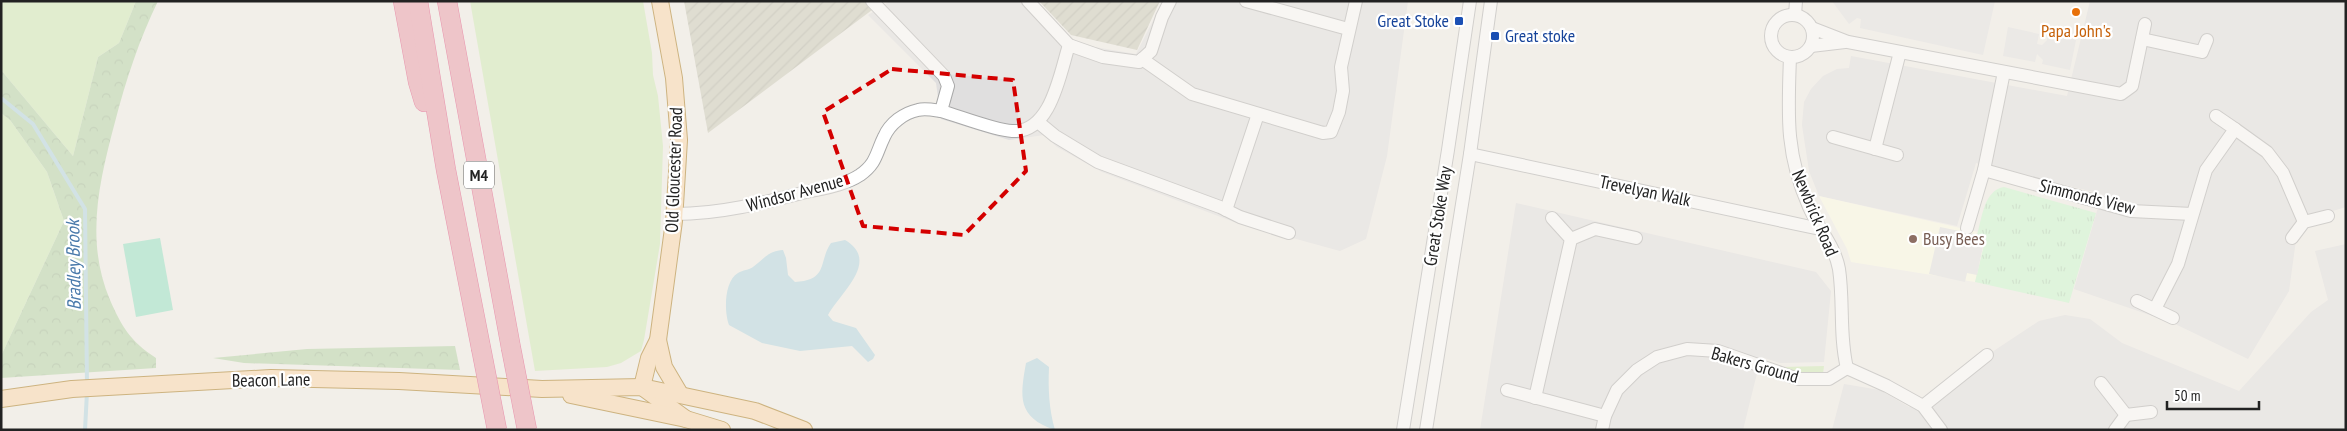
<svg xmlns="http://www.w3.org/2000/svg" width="2347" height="431" font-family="'PT Sans Narrow',sans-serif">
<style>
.residential{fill:#e0dfdf}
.education{fill:#ffffe5}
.construction{fill:url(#construction-furrows)}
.grass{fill:#cdebb0}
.forest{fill:url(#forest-crowns)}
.park{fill:url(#park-tufts)}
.pitch{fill:#88e0be}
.parking{fill:#e2e2e2}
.water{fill:#aad3df}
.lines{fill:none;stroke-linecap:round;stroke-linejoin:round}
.stream{stroke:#aad3df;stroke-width:4}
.minor-casing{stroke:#a9a9a9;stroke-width:14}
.major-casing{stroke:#a06b00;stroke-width:18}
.highway-casing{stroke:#dc2a67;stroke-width:20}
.minor{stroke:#fff;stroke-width:12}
.major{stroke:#fcd6a4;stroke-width:16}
.highway{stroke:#e892a2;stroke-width:19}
.highway-bridge-casing{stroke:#dc2a67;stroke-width:20;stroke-linecap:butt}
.highway-bridge{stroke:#e892a2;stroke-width:19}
.marked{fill:none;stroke:#d40000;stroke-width:4;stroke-dasharray:10 6;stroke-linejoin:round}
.food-dot{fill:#e8710a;stroke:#fff;stroke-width:2}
.transit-dot{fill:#1a4fb4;stroke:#fff;stroke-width:2}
.education-dot{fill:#8d6e63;stroke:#fff;stroke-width:2}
.labels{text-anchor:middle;stroke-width:4.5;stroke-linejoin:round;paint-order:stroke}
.shield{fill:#fff;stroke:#646464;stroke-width:1}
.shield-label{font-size:16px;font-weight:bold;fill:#222}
.transit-label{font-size:18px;fill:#164399;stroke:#fff;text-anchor:end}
.food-label{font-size:18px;fill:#c56008;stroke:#fff}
.street-label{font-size:18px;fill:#222;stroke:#fff}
.education-label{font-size:18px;fill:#785e54;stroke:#fff;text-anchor:start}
.water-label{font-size:19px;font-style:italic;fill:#4a7aab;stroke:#fff}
</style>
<defs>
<pattern id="construction-furrows" width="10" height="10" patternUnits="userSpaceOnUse" patternTransform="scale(1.25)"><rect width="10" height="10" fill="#c7c7b4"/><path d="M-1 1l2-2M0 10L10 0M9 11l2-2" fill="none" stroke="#abab9a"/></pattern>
<pattern id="forest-crowns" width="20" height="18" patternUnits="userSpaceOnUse" patternTransform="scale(1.25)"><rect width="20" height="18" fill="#add19e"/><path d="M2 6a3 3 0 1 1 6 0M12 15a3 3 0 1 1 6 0" fill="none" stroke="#95b388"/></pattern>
<pattern id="park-tufts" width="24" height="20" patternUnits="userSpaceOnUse" patternTransform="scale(1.25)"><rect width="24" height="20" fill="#c8facc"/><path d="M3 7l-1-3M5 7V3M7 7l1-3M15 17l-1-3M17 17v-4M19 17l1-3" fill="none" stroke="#acd6af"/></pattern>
</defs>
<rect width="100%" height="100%" fill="#f2efe9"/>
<g class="residential">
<polygon points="890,1 1021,1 1059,41 1136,54 1163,1 1408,1 1387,156 1366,239 1340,251 1234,222 1102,172 1057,147 1044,135 1009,140 941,119 936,83 868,15"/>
<polygon points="2090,1 2346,1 2346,207 2303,220 2296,240 2289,291 2248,359 2173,323 2074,289 2102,194 1976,163 1957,226 1819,196 1809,171 1802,125 1804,102 1811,89 1823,76 1837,69 1849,68 1851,56 2067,96"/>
<polygon points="1516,203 1816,272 1831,291 1824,362 1780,363 1761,357 1743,430 1480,430"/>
<polygon points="2346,244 2346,430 1832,430 1844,384 1880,390 1909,407 2039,321 2065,315 2090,319 2122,343 2239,391 2311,312 2328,300 2315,251"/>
</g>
<polygon class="education" points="1819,196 1978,232 1975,235 1986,237 1975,282 1851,262 1847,249"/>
<g class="construction">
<polygon points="684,1 884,1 708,133"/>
<polygon points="1039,1 1160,1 1137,50 1071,35"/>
</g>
<g class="grass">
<polygon points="1,1 136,1 119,43 98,57 73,156 1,70"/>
<polygon points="470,1 643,1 652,53 653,75 658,96 663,146 660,244 644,340 641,351 621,363 607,367 535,371"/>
<polygon points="1,113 10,120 47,172 64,221 1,356"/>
<polygon points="1824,366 1823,374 1803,374 1781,367"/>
</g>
<g class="forest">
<path d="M136,1H158C139,40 126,80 115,122C99,182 85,241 110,300C122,327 130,341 156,358V368L1,378V356L64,221L47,172L10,120L1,113V70L73,156L98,57L119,43Z"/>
<polygon points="455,346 460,370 244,363 213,358 307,349"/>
</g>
<path class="park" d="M2004,187L2096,213L2069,303L1975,282L1986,237L1977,235C1982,218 1984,190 2004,187Z"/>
<polygon class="pitch" points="160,238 173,310 136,317 123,244"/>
<g class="parking">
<polygon points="1832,1 1995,1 1983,55 1860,28 1861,19 1857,18 1849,24"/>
<polygon points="2049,26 2072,30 2071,38 2076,40 2070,70 2042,64 2043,60 2037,54 2035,62 2003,56 2008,27 2039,34 2037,44 2042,45 2047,40"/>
<polygon points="1940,227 1974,234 1974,240 1984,242 1977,275 1967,273 1965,282 1929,274"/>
</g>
<g class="water">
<path d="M845,240C881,261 840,293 828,315L833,321L856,328L875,355L873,359L868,362L852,346L800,351L762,343L729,325C724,312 724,281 738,273C743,270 749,270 753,267C764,259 768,251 783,250L786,258L788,275L795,282C829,280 818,262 831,243Z"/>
<path d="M1037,358L1049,367C1048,389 1049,409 1055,430C1017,417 1020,397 1026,363Z"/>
</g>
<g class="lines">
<g class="stream">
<polyline points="1,98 33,124 85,209 87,385"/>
<polyline points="85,430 87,392"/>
</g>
<defs>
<g id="minor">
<path d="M872,1L944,76L948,86L941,111C959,116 994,130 1012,131C1051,134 1060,73 1069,45"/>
<polyline points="1028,1 1069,45 1103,57 1139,62 1151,51 1162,17 1170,1"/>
<polyline points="1246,1 1348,29"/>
<polyline points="1795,15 1796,1"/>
<circle cx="1792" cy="36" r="21"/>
<polyline points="1812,28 1848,42 2121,94 2132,86 2145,24"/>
<polyline points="2142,39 2202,52 2207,40"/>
<polyline points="1811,46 1845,42"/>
<path d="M1790,57C1788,114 1785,153 1809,207C1818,228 1835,246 1839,269C1844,302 1839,335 1847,368"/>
<polyline points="1142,59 1192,94 1323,133 1331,132 1339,112 1343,91 1341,67 1356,1"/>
<polyline points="1038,122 1055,136 1098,162 1220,207 1240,217 1289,233"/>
<polyline points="2235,129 2267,152 2283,173 2304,222"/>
<polyline points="1833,137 1897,155"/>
<polyline points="1875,149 1900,52"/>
<polyline points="1470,154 1820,229"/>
<polyline points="1984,170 2131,211 2192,214"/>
<polyline points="1226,210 1258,114"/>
<path d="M675,214C720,214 763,203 806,192C824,188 845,185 860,175C877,163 876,153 884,137C890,123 904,113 918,110C925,108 934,110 941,111"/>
<polyline points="1967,228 1984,170 2004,72"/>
<polyline points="2292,238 2304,222 2328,216"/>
<polyline points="1571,239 1595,229 1636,238"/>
<polyline points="2137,301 2173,318"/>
<polyline points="2155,309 2178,264 2206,170 2235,129 2216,116"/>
<polyline points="1847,368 1887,386 1923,406 1941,430"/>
<polyline points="2101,383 2126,415 2151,412"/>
<polyline points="1507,390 1605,416"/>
<polyline points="1535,398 1571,239 1552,218"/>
<polyline points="1923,406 1987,355"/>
<polyline points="1403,430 1448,150 1470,1"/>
<polyline points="1426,430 1470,154 1491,1"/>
<polyline points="1602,430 1605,416 1617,390 1637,370 1657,357 1687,349 1718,351 1798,379 1829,379 1847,368"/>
<polyline points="2115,430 2126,415"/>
</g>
<g id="major">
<polyline points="660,1 674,78 679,140 674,221 658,340 649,358 642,387 686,419"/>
<polyline points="658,340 664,367 680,394"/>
<polyline points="571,395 686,419 722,430"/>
<polyline points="1,399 72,389 271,378 399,381 542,389 642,387 755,411 804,430"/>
</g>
<g id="highway">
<polyline points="403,1 418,82 424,102"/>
<polyline points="418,1 446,170 481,348"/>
<polyline points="447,1 511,348"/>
</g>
</defs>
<use href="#minor" class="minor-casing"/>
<use href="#major" class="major-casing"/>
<use href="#highway" class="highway-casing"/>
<use href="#minor" class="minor"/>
<use href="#major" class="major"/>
<use href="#highway" class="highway"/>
<defs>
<g id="highway-bridge">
<polyline points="481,348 497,430"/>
<polyline points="511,348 527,430"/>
</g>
</defs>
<use href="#highway-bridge" class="highway-bridge-casing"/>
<use href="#highway-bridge" class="highway-bridge"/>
</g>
<path d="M0 0H2347V431H0ZM892,69L1013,80L1026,171L964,235L863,226L823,112Z" fill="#f2efe9" fill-opacity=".55" fill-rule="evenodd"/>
<path class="marked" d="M892,69L1013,80L1026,171L964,235L863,226L823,112Z"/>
<circle class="food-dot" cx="2076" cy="12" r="5"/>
<g class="transit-dot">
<rect x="1454" y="16" width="10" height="10" rx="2.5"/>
<rect x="1490" y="31" width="10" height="10" rx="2.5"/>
</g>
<circle class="education-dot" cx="1913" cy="239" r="5"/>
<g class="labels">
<rect class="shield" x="464" y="161.5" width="30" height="27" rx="4"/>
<g class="shield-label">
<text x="479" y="181">M4</text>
</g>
<g class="transit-label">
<text x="1449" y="27">Great Stoke</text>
<text x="1505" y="42" text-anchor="start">Great stoke</text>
</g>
<g class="food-label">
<text x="2076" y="37">Papa John's</text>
</g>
<g class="street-label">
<text transform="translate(674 170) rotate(-88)" y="6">Old Gloucester Road</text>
<text transform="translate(1645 191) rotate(12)" y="6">Trevelyan Walk</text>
<text transform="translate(795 193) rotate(-15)" y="6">Windsor Avenue</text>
<text transform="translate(2087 197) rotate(14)" y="6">Simmonds View</text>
<text transform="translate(1815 213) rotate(67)" y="6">Newbrick Road</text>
<text transform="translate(1438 216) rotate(-81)" y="6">Great Stoke Way</text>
<text transform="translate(1755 365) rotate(16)" y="6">Bakers Ground</text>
<text transform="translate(271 380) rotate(-1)" y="6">Beacon Lane</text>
</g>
<g class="education-label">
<text x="1923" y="245">Busy Bees</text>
</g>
<g class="water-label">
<text transform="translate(73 265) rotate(-91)" y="7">Bradley Brook</text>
</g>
</g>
<rect width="2347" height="431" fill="none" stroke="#222222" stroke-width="5"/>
<path d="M2167 401v8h92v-8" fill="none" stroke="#222222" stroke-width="2.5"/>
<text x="2174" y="401" font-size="15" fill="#222222" stroke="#ffffff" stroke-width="4" paint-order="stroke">50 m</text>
</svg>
